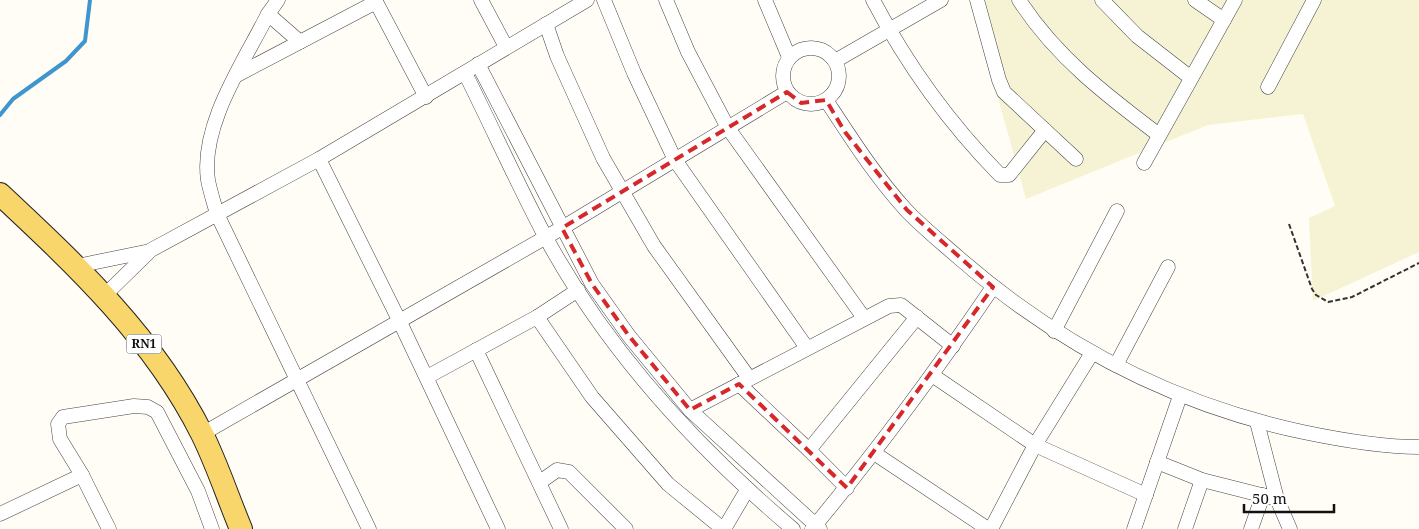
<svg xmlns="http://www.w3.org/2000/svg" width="1419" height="529" font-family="'Noto Serif',serif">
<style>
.farmland{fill:#f6f3d4}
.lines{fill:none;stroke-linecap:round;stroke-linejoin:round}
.stream{stroke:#3f96cf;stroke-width:4}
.minor-casing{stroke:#444;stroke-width:15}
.primary-casing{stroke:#222;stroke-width:24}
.path{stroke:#333;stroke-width:2;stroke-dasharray:5 2.5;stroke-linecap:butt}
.minor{stroke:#fff;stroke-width:14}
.primary{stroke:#f9d66b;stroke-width:22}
.marked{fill:none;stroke:#d62828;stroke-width:4;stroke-dasharray:10 6;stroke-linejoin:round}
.labels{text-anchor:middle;stroke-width:5;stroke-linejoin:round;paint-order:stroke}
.shield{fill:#fff;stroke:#585858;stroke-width:1}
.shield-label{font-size:12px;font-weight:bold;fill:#111}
</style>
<rect width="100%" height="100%" fill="#fffdf5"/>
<polygon class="farmland" points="984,0 1419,0 1419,252 1313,301 1309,218 1335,206 1303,114 1208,125 1026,199 973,7"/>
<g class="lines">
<polyline class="stream" points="0,115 13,99 66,61 85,41 90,0"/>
<defs>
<g id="minor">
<path d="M278,0L268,14C244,62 200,125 208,180C210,191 214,203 217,214L369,529"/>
<polyline points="375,0 426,97"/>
<polyline points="481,0 506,47"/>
<polyline points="604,0 634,73 675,160 807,348"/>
<polyline points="666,0 688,52 728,128 864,318"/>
<polyline points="765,0 789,57"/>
<path d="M873,0C907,65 949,123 1000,175H1009L1045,130"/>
<polyline points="977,0 999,80 1004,92 1076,159"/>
<path d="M1019,0C1056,57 1106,95 1159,135"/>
<polyline points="1102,0 1137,36 1191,78"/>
<polyline points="1195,0 1224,20"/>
<polyline points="268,14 300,42"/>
<polyline points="546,24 557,56 603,158 654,246 749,378"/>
<circle cx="811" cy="76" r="28"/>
<polyline points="835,61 941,0"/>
<polyline points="478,64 592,284 629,336 690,410 820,529"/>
<path d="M465,73C492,127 517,183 545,236C606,349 696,447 793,529"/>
<polyline points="237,75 376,2"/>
<polyline points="1268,87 1314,0"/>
<path d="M826,100C851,138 875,176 906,210C922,227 942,243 959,258C1060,346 1172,404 1303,432C1341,440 1380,447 1419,447"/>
<polyline points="319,159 399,320 498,529"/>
<polyline points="1144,163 1235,0"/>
<polyline points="77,266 145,252"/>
<polyline points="105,295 151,250 319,159 587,0"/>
<polyline points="537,317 592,397 668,484 723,529"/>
<polyline points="1054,331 1117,211"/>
<polyline points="476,350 561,529"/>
<polyline points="1116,365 1168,267"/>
<polyline points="932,375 1035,445 1146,495"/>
<polyline points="427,377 537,317 578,290"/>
<polyline points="739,384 809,450"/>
<polyline points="690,410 889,306 901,305 953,346"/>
<polyline points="1257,422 1277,499 1290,529"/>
<polyline points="202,434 562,228 787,92"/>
<polyline points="874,453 988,529"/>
<polyline points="1157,462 1202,480 1277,499"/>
<polyline points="540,482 557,470 569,472 626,529"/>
<polyline points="847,488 809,450 917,317"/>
<polyline points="0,514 82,475"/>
<polyline points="109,529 82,475 60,439 58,424 63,417 134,406 148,407 157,412 198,491 212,529"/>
<polyline points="724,529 747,490"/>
<path d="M812,529C877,451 936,371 993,287"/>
<polyline points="991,529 1035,445 1092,353"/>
<polyline points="1134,529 1180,396"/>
<polyline points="1185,529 1202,480"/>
<polyline points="1251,529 1263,495"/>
</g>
<path id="primary" d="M0,194C77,266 154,338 202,434C217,464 228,498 241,529"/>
</defs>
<use href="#minor" class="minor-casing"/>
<use href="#primary" class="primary-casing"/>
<polyline class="path" points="1289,224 1312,289 1316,295 1328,302 1352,297 1419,263"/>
<use href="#minor" class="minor"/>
<use href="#primary" class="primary"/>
</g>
<path class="marked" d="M787,92L801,103L826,100L845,132L907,210L993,287L847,488L739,384L690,410L629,336L592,284L562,228Z"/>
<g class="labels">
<rect class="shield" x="126.5" y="334.5" width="35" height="19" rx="4"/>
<g class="shield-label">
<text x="144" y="348">RN1</text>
</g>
</g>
<path d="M1244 504v8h90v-8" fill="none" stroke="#111111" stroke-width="2.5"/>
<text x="1252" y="504" font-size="15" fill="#111111" stroke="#ffffff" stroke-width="4" paint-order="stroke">50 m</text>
</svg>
